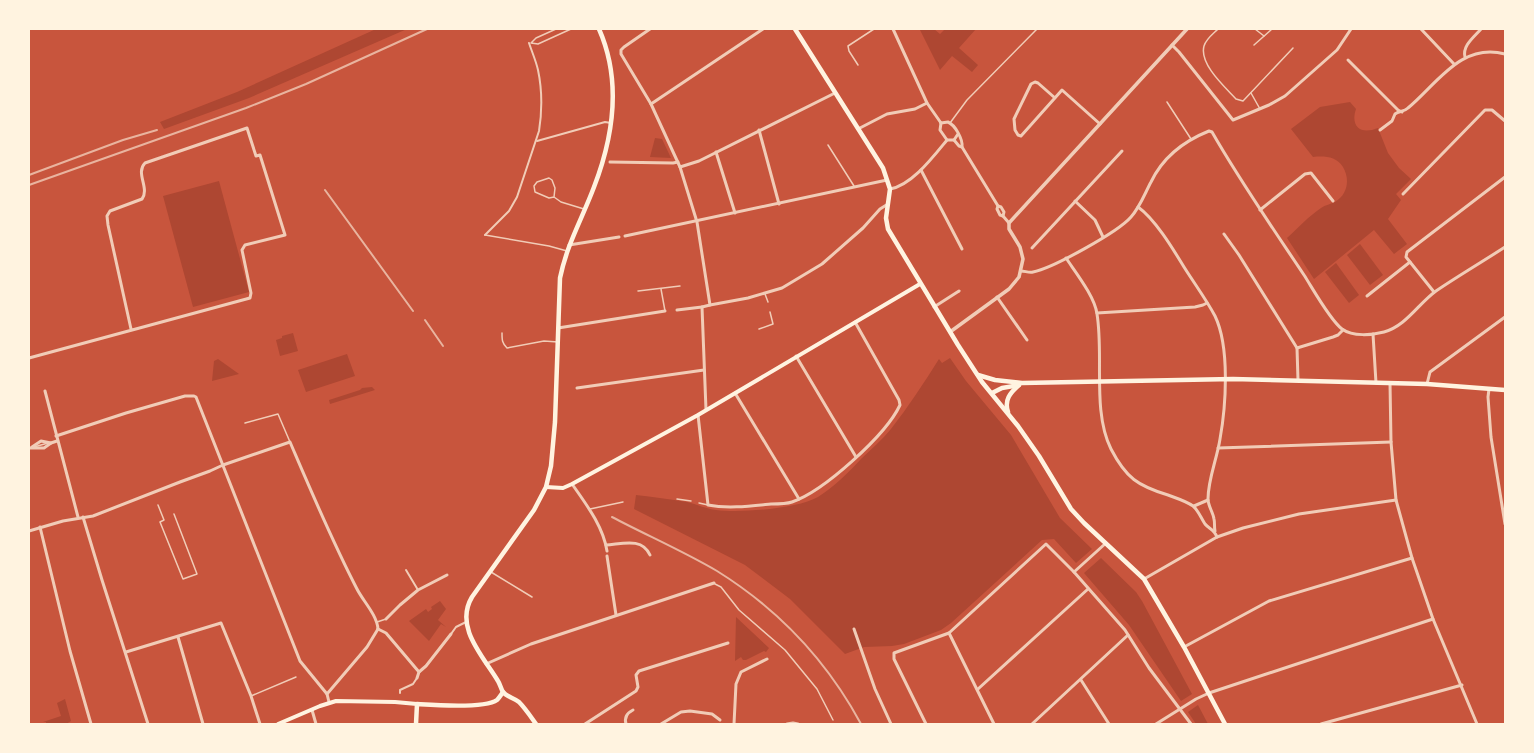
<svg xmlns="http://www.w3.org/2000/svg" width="1534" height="753" font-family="Mulish,sans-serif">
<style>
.green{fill:#ae4732}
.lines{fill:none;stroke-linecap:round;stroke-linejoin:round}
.service{stroke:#f1ccb7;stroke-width:1.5}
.pedestrian{stroke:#f1ccb7;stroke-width:2}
.minor{stroke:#f1ccb7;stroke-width:3}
.tertiary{stroke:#f1ccb7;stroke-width:3.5}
.secondary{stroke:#fff3e0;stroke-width:4}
.primary{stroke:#fff3e0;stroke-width:4.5}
.rail{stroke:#e9b49f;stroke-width:2}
</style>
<rect width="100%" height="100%" fill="#c8553d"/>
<g class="green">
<polygon points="376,29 407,29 249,98 164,129 160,122 237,92"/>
<polygon points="922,29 934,29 940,34 945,29 976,29 959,48 978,65 972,72 952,56 940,70 920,30"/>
<path d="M1350,102L1356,109C1350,127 1361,135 1378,128L1388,153L1399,168L1411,179L1396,194L1401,200L1388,219L1407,244L1394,254L1374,230L1314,279L1287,238C1298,228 1309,216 1321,208C1325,205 1331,204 1335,202C1348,194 1350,179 1343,167C1336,156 1324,156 1313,157L1291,129L1320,107Z"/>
<polygon points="655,138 662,139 671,158 650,157"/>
<polygon points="219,181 249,292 193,307 163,196"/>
<polygon points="1360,244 1383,275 1370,285 1347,255"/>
<polygon points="1336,263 1359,295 1349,303 1325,272"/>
<polygon points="293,333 298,351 280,356 276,340 282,338 282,336"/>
<polygon points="347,354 355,376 306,392 298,370"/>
<path d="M950,358L966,381L1011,435L1060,518L1092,549L1076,563L1054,539L1042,540L951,623L941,630L904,644L892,646L864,647L845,654L790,599L745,565L634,509L636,495C653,497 670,499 687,502C697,504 706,509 716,510C740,513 797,509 818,497C834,487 848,473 861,459C871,449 882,440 891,429C908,407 924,383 939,359L942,363Z"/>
<polygon points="218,359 239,374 212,381 214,361"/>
<polygon points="372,387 375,390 330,404 329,400 360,390 362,388"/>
<polygon points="1101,558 1136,592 1142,601 1192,694 1181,701 1129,625 1084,573"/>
<polygon points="440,601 446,609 438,620 446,627 441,624 429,641 409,621 426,609 428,612 432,609 431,607"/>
<polygon points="736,617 769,648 766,652 764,651 746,660 743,660 741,657 735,661"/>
<polygon points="65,699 71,721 66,724 46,724 46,722 43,722 61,716 57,703"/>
<polygon points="1198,705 1208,724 1196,724 1188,712"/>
</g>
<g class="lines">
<g class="service">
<polyline points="556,29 536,38 531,43 538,44 571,29"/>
<path d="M1218,29C1213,34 1206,39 1204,46C1199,64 1225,87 1236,99L1243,101L1293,48"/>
<polyline points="1255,29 1264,36"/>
<polyline points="1254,45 1272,29"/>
<polyline points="858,65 849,51 848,46 874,29"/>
<polyline points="1251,93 1260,109"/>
<polyline points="1167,102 1191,139"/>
<polyline points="950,123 967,100 1037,29"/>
<polyline points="828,145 854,186"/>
<polyline points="554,197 549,198 535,192 534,186 537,182 549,178 552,180 555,188 554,197 561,202 584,209"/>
<polyline points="485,235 549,246 567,251"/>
<polyline points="661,289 665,311"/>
<polyline points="638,291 680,286"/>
<polyline points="765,294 768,302"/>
<polyline points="759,329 773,324 770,312"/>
<path d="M502,333C502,340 502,343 507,348L544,341L558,342"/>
<polyline points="245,423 278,414 290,442"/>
<polyline points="34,447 48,443"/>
<polyline points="677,499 691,501"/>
<polyline points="699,503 708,505"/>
<polyline points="158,505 164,520 160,522 183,579 197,574 174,514"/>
<polyline points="590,509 623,502"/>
<polyline points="491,572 532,597"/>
<polyline points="715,584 721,587 739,610 785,650 817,689 833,720"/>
<polyline points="377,622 386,619"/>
<polyline points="251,696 296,677"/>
</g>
<g class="pedestrian">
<polyline points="537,141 605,122 611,123"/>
<path d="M485,235L509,211L517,197L539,131C542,112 542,89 538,70C536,61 532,52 529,43"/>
<polyline points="406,570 418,590"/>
<polyline points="451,634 456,627 466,622"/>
<polyline points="400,693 400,690 413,684 417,678"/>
</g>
<g class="minor">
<polyline points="650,29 624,47 621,50 621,54 651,104 680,167 697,222 710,305 702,307 706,410"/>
<polyline points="893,29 927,103 941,123"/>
<polyline points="1421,29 1454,64"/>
<polyline points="1172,45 1179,52 1233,120 1269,105 1285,96 1337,50 1351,29"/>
<path d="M1465,57C1462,46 1474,37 1481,29"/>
<polyline points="1348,60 1398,110 1402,112"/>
<polyline points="1055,98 1038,83 1035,82 1031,84 1014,119 1015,130 1018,135 1021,136 1062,90 1100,124"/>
<polyline points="651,104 763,29"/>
<path d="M941,123L948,122C955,125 963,139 962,147"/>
<polyline points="941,123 940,130 947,140 954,140 958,134"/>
<polyline points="858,129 887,114 915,109 927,103"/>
<polyline points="759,130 779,204"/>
<path d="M1380,130L1392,121L1395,114C1399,111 1404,112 1408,108C1437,84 1461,42 1505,54"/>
<polyline points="954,140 959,146 962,147 998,206 1001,207 1004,212 1003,216"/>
<polyline points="716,152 735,213"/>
<polyline points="610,162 673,163 678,162"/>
<polyline points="680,167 699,161 835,93"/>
<polyline points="921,170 962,249"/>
<path d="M890,189C912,185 933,157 947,140"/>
<polyline points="1403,194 1485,110 1492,110 1505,121"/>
<polyline points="1075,201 1095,220 1103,237"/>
<polyline points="998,206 997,209 1000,215 1003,216 1009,223"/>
<path d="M1138,207C1155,219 1173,249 1184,267C1194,283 1206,299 1215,316C1230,347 1226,406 1220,439C1217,459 1208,479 1208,499C1208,506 1213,512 1214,519C1215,523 1214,527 1215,531"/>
<polyline points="1260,210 1305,174 1311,173 1333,201"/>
<polyline points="1224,234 1239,255 1297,348 1298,380"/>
<polyline points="625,236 887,180"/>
<polyline points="569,245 619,237"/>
<polyline points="1032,248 1122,151"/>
<path d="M1066,258C1076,273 1095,297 1097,314C1104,356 1092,411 1111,449C1126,478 1138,486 1168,495C1176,498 1186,501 1193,506C1198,510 1201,518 1205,524C1209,529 1214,529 1217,537"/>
<path d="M1021,271C1025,271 1029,273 1033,272C1053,268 1118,232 1131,217C1140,207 1145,193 1151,182C1163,157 1184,141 1209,131L1212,132C1240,181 1272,227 1304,275C1313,289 1330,320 1342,329C1353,337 1372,335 1384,332C1406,326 1418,304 1436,291C1458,276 1482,262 1505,247"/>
<polyline points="1434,292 1406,257 1407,252 1505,177"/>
<polyline points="1367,296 1410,262"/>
<polyline points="997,297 1027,340"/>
<polyline points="710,305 748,298 782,288 822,264 863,228 880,209 888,204"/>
<polyline points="934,307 959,291"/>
<polyline points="677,310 702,307"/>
<polyline points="1097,313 1195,307 1203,305 1207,303"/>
<polyline points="558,328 665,311"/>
<polyline points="1373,334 1376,383"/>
<polyline points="1297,348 1333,337 1338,335 1343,330"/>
<polyline points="796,356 856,457"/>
<path d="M29,358L250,298L251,293L242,250L245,245L285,235L260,155L256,156L247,128L145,163C135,173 150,188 142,199L110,211L107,216L108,225L131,329"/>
<polyline points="1390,383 1391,442 1396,500 1412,558 1433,619 1477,724"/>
<polyline points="1427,384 1430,372 1505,317"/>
<polyline points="577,388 704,370"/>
<polyline points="1489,389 1488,397 1491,437 1505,524"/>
<polyline points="45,391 78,517"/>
<polyline points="735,393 799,499"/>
<path d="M698,415L708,505C728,509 751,506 771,504C778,504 786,504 792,502C824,491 886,435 900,405L899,400L855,322"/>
<polyline points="56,436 126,413 185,396 194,396 196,397 300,661 327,694 329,702"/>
<polyline points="32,447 41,441 51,443 57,441"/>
<polyline points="29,448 44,448 51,443"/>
<polyline points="1218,448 1391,442"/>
<path d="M572,484C586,504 603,526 607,551"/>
<polyline points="1194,506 1208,500"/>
<polyline points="83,517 102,580 148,724"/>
<polyline points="40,527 70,651 91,724"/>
<path d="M29,531L63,521L93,516L180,482L210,471L223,465L290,442C311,491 332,541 357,589C363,601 377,615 378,629"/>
<path d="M606,545C622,544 642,537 650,555"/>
<polyline points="607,556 616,615"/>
<polyline points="1074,572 1106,543"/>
<polyline points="1144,579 1217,537 1243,528 1299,514 1396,500"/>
<polyline points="386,619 400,605 418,590 447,575"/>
<polyline points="378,629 386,633 419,672"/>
<polyline points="854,629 875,689 891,724"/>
<polyline points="949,633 994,724"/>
<polyline points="178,637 203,724"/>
<polyline points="1184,647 1269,601 1412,558"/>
<polyline points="126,652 221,623 251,696 260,724"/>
<polyline points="486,664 531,644 714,583"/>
<polyline points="417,678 419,672 426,666 451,634"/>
<polyline points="1081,680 1109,724"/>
<polyline points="978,689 1088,589"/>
<polyline points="327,694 367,647 378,629"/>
<polyline points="312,710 316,724"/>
<polyline points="585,724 636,691 638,687 636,675 639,671 728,643"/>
<path d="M626,724C624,717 627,713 633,710"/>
<polyline points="661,724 681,712 690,711 712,714 720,720"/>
<polyline points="734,724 736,684 741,672 767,659"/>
<polyline points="787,724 793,723 798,724"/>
<polyline points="926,724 894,659 894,653 949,633 1046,544 1074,572 1125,630 1149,668 1191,724"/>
<polyline points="1032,724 1128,635"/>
<polyline points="1156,724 1196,699 1209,693 1433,619"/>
<polyline points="1321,724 1462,685"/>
</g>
<polyline class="tertiary" points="950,332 1009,289 1019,277 1023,259 1020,247 1009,229 1009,223 1187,29"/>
<g class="secondary">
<polyline points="546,487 563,488 572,484 698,415 920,284"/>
<polyline points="278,724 320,706 336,701 395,702 417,704"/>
</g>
<g class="primary">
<polyline points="795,29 883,168 890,189 886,218 888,229 958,345 982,382 1018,426 1039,456 1071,509 1084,523 1144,579 1184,647 1225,724"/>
<polyline points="978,375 995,380 1022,383 1233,379 1427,384 1505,390"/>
<polyline points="992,393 1002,388 1019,385"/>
<path d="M1008,412C1004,400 1010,393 1019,385"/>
<path d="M416,724L417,704C433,705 484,709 497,700C499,698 501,695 503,692"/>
<path d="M536,724C531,717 525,708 519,702C514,698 507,697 503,692C501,689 500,684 498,681C483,656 454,627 472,597L534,510L546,487L551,466L555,422L560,278C567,244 582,219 594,187C614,135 622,81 599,29"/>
</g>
<g class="rail">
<polyline points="29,175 123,140 157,130"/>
<polyline points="29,185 246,108 306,84 427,29"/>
<polyline points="325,190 413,311"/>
<polyline points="425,320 443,346"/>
<path d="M612,517C646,535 683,551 717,571C778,609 827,661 861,724"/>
</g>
</g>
<rect width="1534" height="753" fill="none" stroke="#fff3e0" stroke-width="60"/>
</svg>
